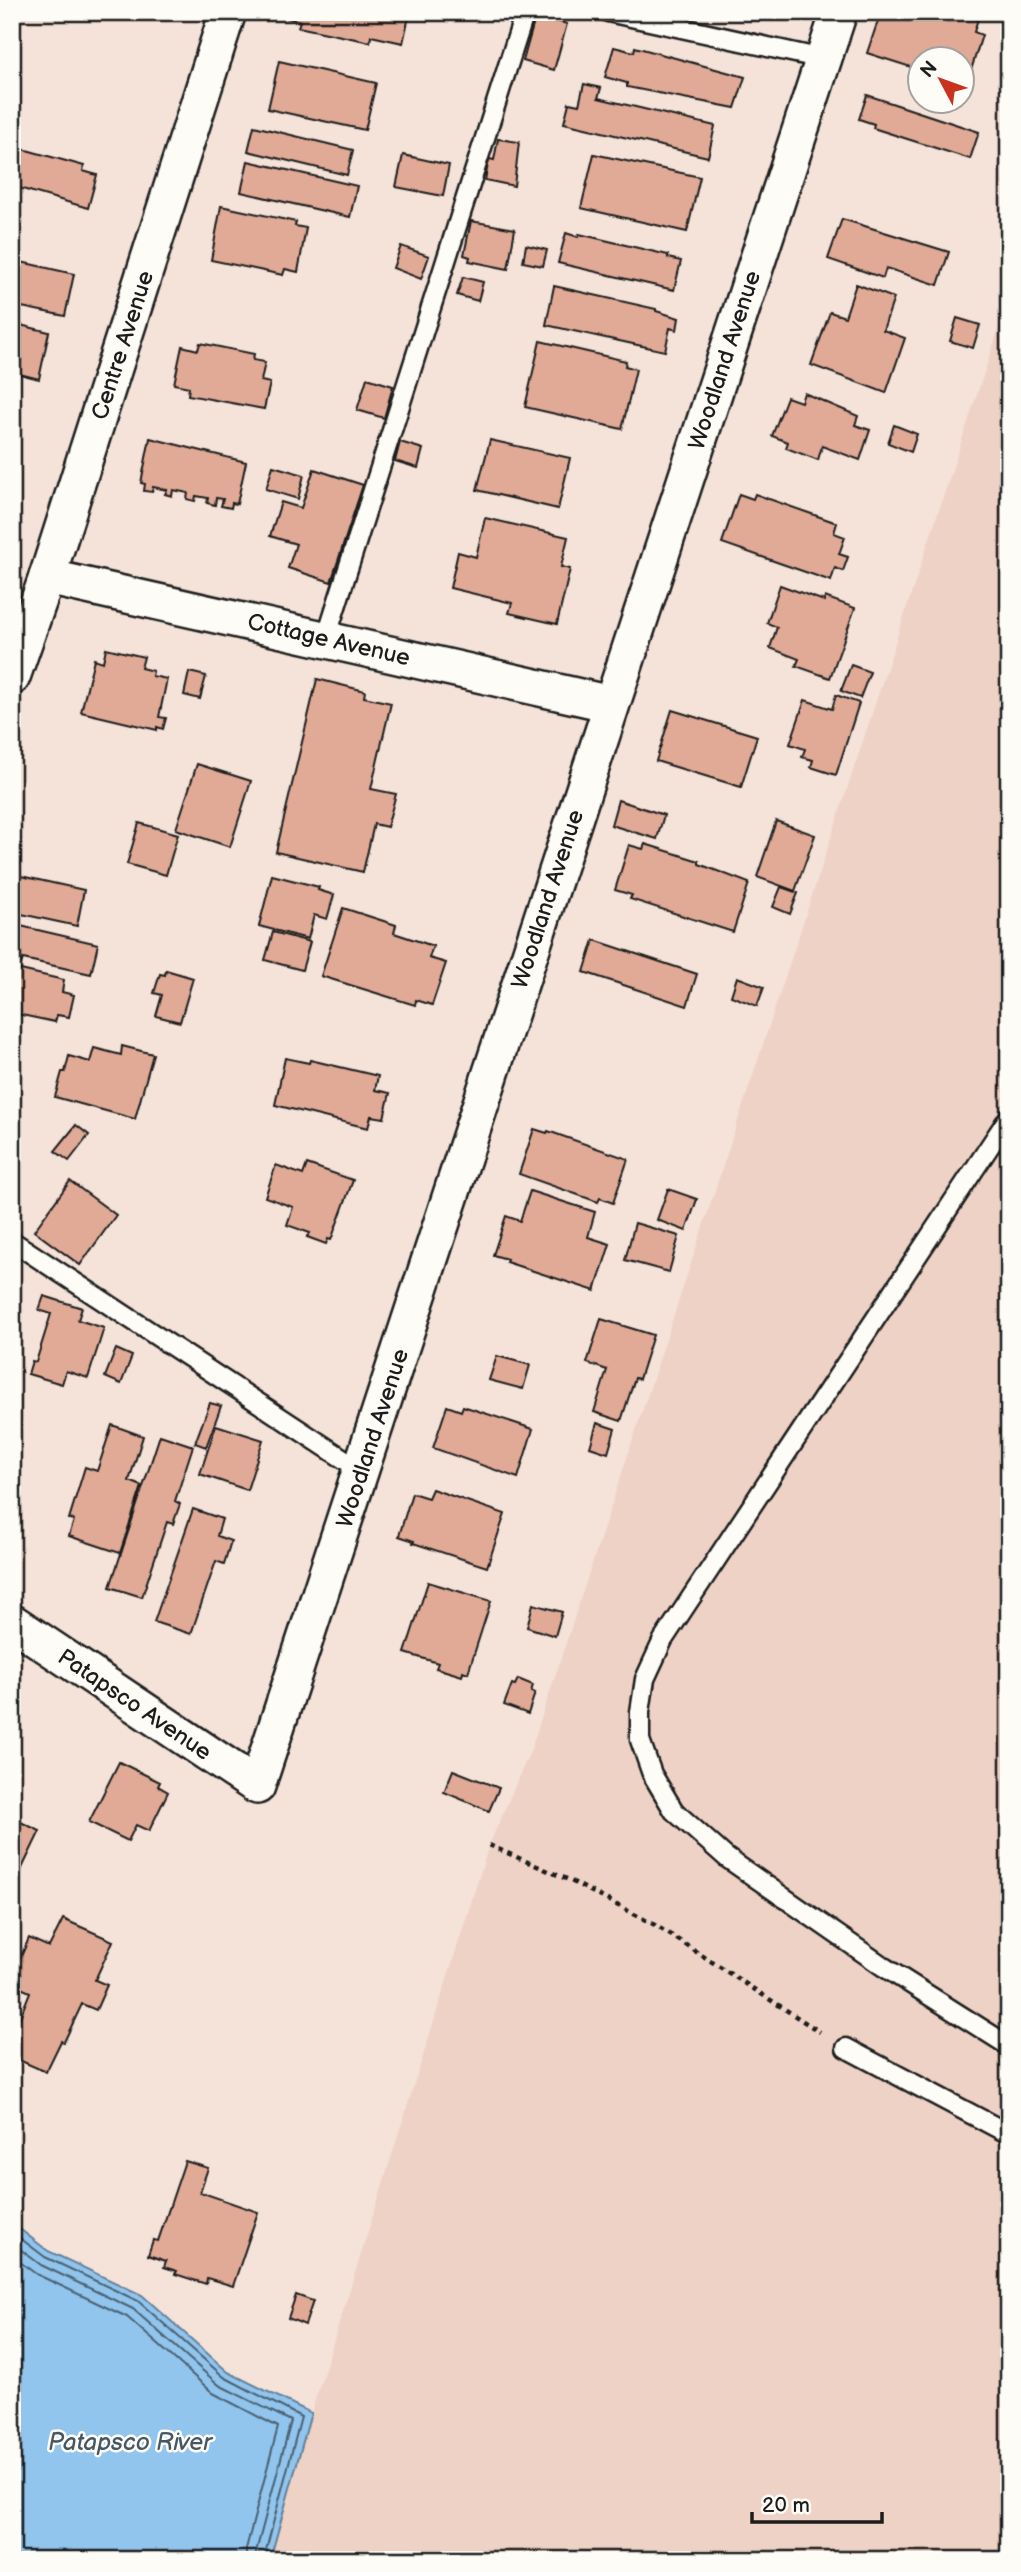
<svg xmlns="http://www.w3.org/2000/svg" width="1021" height="2572" font-family="'Balsamiq Sans',sans-serif">
<style>
.built{fill:#efd2c6}
.water{fill:#91c5ee;stroke:#62819a;stroke-width:2}
.lines{fill:none;stroke-linecap:round;stroke-linejoin:round}
.shore{stroke:#4b6070;stroke-width:2}
.building{fill:#e1aa97;stroke:#1c1c1c;stroke-width:2}
.service-casing{stroke:#1c1c1c;stroke-width:23}
.minor-casing{stroke:#1c1c1c;stroke-width:40}
.path{stroke:#1c1c1c;stroke-width:4.5;stroke-dasharray:5 5;stroke-linecap:butt}
.service{stroke:#fdfcf7;stroke-width:18}
.minor{stroke:#fdfcf7;stroke-width:35}
.labels{text-anchor:middle;stroke-width:5;stroke-linejoin:round;paint-order:stroke}
.street-label{font-size:23px;fill:#1c1c1c;stroke:#fdfcf7}
.water-label{font-size:24px;font-style:italic;fill:#455766;stroke:#fdfcf7}
</style>
<rect width="100%" height="100%" fill="#f5e3da"/>
<filter id="ink" filterUnits="userSpaceOnUse"><feTurbulence type="fractalNoise" baseFrequency=".0143" numOctaves="2"/><feDisplacementMap in="SourceGraphic" scale="14" xChannelSelector="R" yChannelSelector="G"/><feConvolveMatrix kernelMatrix="1 2 1 2 8 2 1 2 1" color-interpolation-filters="sRGB"/></filter>
<g filter="url(#ink)">
<polygon class="built" points="1009,297 1009,2560 277,2560 271,2556 311,2413 489,1845 531,1749"/>
<polygon class="water" points="12,2223 48,2251 142,2295 228,2372 311,2413 271,2556 277,2560 12,2560"/>
<g class="lines">
<g class="shore">
<polyline points="12,2232 45,2257 138,2301 224,2377 301,2417 265,2554 266,2560"/>
<polyline points="12,2243 41,2265 133,2309 219,2385 291,2421 256,2552 256,2560"/>
<polyline points="12,2256 36,2274 127,2317 213,2393 278,2427 246,2549 246,2560"/>
</g>
</g>
<g class="building">
<polygon points="115,12 136,12 135,17"/>
<polygon points="288,12 410,12 403,43 371,36 370,42 298,27 300,21 287,18"/>
<polygon points="881,12 980,12 974,32 982,35 966,86 962,84 962,60 920,60 920,70 867,53"/>
<polygon points="536,15 567,24 554,70 523,61"/>
<polygon points="614,47 634,52 635,47 745,77 735,108 627,87 627,83 605,77"/>
<polygon points="279,61 376,83 365,130 268,109"/>
<polygon points="584,84 601,88 598,98 715,126 708,157 564,123 569,103 579,105"/>
<polygon points="867,95 979,132 970,159 873,128 874,124 859,119"/>
<polygon points="254,126 353,150 347,175 248,151"/>
<polygon points="498,139 519,142 514,186 485,180 489,159 494,160"/>
<polygon points="12,146 84,166 83,171 97,175 88,208 12,186"/>
<polygon points="594,154 700,177 687,232 581,208"/>
<polygon points="403,155 449,165 443,196 396,187"/>
<polygon points="248,161 357,186 350,217 241,192"/>
<polygon points="221,206 296,222 295,226 306,228 298,272 285,269 283,275 211,260"/>
<polygon points="842,219 949,252 938,285 886,268 883,278 828,259"/>
<polygon points="471,221 515,229 508,269 469,261 470,257 464,255"/>
<polygon points="566,233 578,237 579,234 668,255 668,258 681,261 674,290 558,263"/>
<polygon points="526,245 547,250 543,266 523,262"/>
<polygon points="401,246 429,256 421,279 393,268"/>
<polygon points="12,260 74,274 65,316 12,305"/>
<polygon points="463,277 483,282 478,301 457,295"/>
<polygon points="856,284 894,298 883,330 905,338 886,393 811,365 830,312 845,317"/>
<polygon points="554,286 656,309 656,311 679,318 677,330 670,328 665,351 546,325"/>
<polygon points="957,318 980,325 973,348 950,341"/>
<polygon points="12,323 49,332 39,379 12,372"/>
<polygon points="540,341 626,361 625,366 636,369 622,429 525,407"/>
<polygon points="200,343 254,354 253,360 265,362 261,381 270,383 264,409 188,395 189,387 174,384 182,346 198,350"/>
<polygon points="367,378 393,386 384,418 357,410"/>
<polygon points="804,393 858,416 855,425 870,430 860,460 822,446 818,460 786,448 788,442 772,436 787,397 801,402"/>
<polygon points="894,425 917,434 911,452 888,443"/>
<polygon points="150,438 246,462 237,504 232,503 231,508 221,506 223,499 216,498 215,505 207,503 208,498 196,496 195,501 187,499 188,493 173,490 172,496 165,494 167,490 153,487 152,492 144,491 145,484 141,483"/>
<polygon points="490,440 570,458 558,509 477,490"/>
<polygon points="400,442 423,449 418,468 395,461"/>
<polygon points="273,466 304,475 298,499 266,489"/>
<polygon points="314,469 363,485 331,582 288,568 296,544 270,536 281,502 301,508"/>
<polygon points="739,494 753,499 755,494 837,523 834,533 845,537 839,554 848,557 843,571 835,568 831,581 722,543"/>
<polygon points="485,518 568,537 561,567 570,569 557,624 509,613 512,603 450,588 458,552 476,557"/>
<polygon points="780,585 824,601 825,597 855,608 830,678 796,666 799,659 770,648 777,627 767,623"/>
<polygon points="106,648 144,657 141,668 153,671 152,676 167,679 159,717 166,718 163,729 157,727 157,730 81,712 94,659 103,662"/>
<polygon points="851,665 870,672 860,698 841,691"/>
<polygon points="189,672 206,676 200,699 184,695"/>
<polygon points="317,679 365,691 364,697 391,703 371,789 396,794 387,827 374,824 363,872 276,852"/>
<polygon points="836,695 859,703 836,775 811,767 813,760 802,757 805,749 790,744 805,700 832,709"/>
<polygon points="672,710 757,736 741,787 656,761"/>
<polygon points="197,764 251,781 230,847 176,829"/>
<polygon points="618,800 664,815 657,839 611,825"/>
<polygon points="776,821 815,835 795,891 757,877"/>
<polygon points="139,823 178,834 166,875 127,864"/>
<polygon points="645,844 699,861 699,864 749,883 733,932 630,899 632,895 615,890 629,845 643,849"/>
<polygon points="12,874 84,890 77,926 12,912"/>
<polygon points="272,875 319,887 318,890 334,895 327,919 314,915 308,939 259,926"/>
<polygon points="781,887 798,893 790,914 773,907"/>
<polygon points="343,908 396,925 394,933 433,946 429,958 446,963 432,1005 416,1000 415,1005 321,976"/>
<polygon points="12,924 98,944 91,974 23,959 21,964 12,962"/>
<polygon points="273,932 310,942 302,970 265,960"/>
<polygon points="594,940 697,974 687,1006 584,972"/>
<polygon points="12,968 64,980 62,992 74,995 69,1017 57,1015 55,1022 12,1013"/>
<polygon points="166,970 193,978 180,1022 156,1016 162,995 154,993 160,974 165,975"/>
<polygon points="737,977 764,987 757,1006 731,996"/>
<polygon points="122,1046 153,1054 135,1119 55,1097 62,1072 65,1072 69,1056 90,1062 94,1048 121,1055"/>
<polygon points="285,1058 309,1063 310,1060 378,1076 375,1090 390,1093 384,1118 371,1116 368,1128 275,1105"/>
<polygon points="76,1125 89,1135 69,1161 55,1151"/>
<polygon points="534,1129 547,1133 548,1131 628,1159 613,1203 600,1198 598,1202 519,1174"/>
<polygon points="307,1164 353,1180 331,1240 328,1239 326,1244 307,1237 310,1233 287,1225 293,1207 265,1197 276,1165 303,1175"/>
<polygon points="70,1181 116,1215 80,1265 34,1231"/>
<polygon points="668,1189 697,1199 686,1231 657,1220"/>
<polygon points="530,1191 595,1212 588,1237 610,1244 595,1291 506,1262 507,1259 493,1255 506,1216 520,1221"/>
<polygon points="635,1223 679,1236 669,1272 625,1260"/>
<polygon points="44,1296 82,1308 78,1320 104,1328 88,1378 66,1371 62,1384 28,1374 32,1361 36,1362 51,1314 39,1310"/>
<polygon points="601,1319 653,1335 639,1379 635,1378 621,1421 594,1412 607,1370 587,1363"/>
<polygon points="116,1349 132,1356 121,1384 105,1377"/>
<polygon points="497,1356 530,1365 523,1389 489,1380"/>
<polygon points="210,1403 221,1406 206,1447 195,1443"/>
<polygon points="447,1406 461,1411 463,1406 533,1429 518,1478 433,1448"/>
<polygon points="597,1423 615,1429 608,1453 590,1447"/>
<polygon points="112,1425 143,1436 129,1481 142,1486 120,1553 69,1536 74,1520 69,1519 85,1467 97,1471"/>
<polygon points="216,1425 263,1440 247,1490 200,1474"/>
<polygon points="160,1435 193,1446 175,1501 180,1504 173,1524 167,1522 142,1597 110,1587"/>
<polygon points="432,1489 505,1514 487,1567 413,1543 414,1541 399,1536 412,1493 428,1498"/>
<polygon points="193,1509 222,1519 217,1536 231,1541 224,1564 216,1561 191,1634 154,1622"/>
<polygon points="428,1582 491,1601 468,1673 463,1671 462,1676 436,1668 438,1663 405,1653"/>
<polygon points="533,1604 562,1612 555,1636 527,1627"/>
<polygon points="518,1679 533,1685 531,1692 535,1693 528,1714 504,1705 512,1684 515,1685"/>
<polygon points="119,1762 160,1782 158,1786 168,1792 149,1831 136,1825 128,1841 89,1822"/>
<polygon points="453,1770 499,1788 489,1811 444,1792"/>
<polygon points="12,1818 40,1831 12,1889"/>
<polygon points="63,1919 113,1941 95,1980 107,1985 96,2010 82,2004 64,2042 61,2041 46,2072 12,2057 12,2037 30,1992 12,1984 12,1977 29,1938 49,1947"/>
<polygon points="185,2161 208,2168 200,2192 258,2212 233,2286 207,2278 206,2284 175,2274 177,2271 164,2267 166,2261 148,2255 153,2240 158,2241"/>
<polygon points="296,2295 313,2301 305,2325 288,2318"/>
</g>
<g class="lines">
<defs>
<g id="service">
<polyline points="608,12 823,59"/>
<polyline points="326,638 525,12"/>
<polyline points="1009,1117 663,1640 645,1679 640,1712 640,1740 652,1774 674,1811 727,1858 884,1967 1009,2046"/>
<polyline points="12,1241 362,1471"/>
<polyline points="846,2048 1009,2134"/>
</g>
<g id="minor">
<polyline points="47,577 611,704"/>
<polyline points="12,677 47,577 228,12"/>
<polyline points="12,1622 257,1786 839,12"/>
</g>
</defs>
<use href="#service" class="service-casing"/>
<use href="#minor" class="minor-casing"/>
<polyline class="path" points="489,1845 569,1880 655,1925 820,2032"/>
<use href="#service" class="service"/>
<use href="#minor" class="minor"/>
</g>
</g>
<g class="labels">
<g class="street-label">
<text transform="translate(122 345) rotate(-72)" y="8">Centre Avenue</text>
<text transform="translate(724 360) rotate(-72)" y="8">Woodland Avenue</text>
<text transform="translate(329 639) rotate(13)" y="8">Cottage Avenue</text>
<text transform="translate(547 899) rotate(-72)" y="8">Woodland Avenue</text>
<text transform="translate(372 1438) rotate(-72)" y="8">Woodland Avenue</text>
<text transform="translate(135 1704) rotate(34)" y="8">Patapsco Avenue</text>
</g>
<g class="water-label">
<text x="130" y="2450">Patapsco River</text>
</g>
</g>
<rect width="1021" height="2572" fill="none" stroke="#fdfcf7" stroke-width="42"/>
<rect x="21" y="21" width="979" height="2530" fill="none" stroke="#1c1c1c" stroke-width="2.5" filter="url(#ink)"/>
<g transform="translate(941 80) rotate(311)"><circle r="33" fill="#fdfcf7" stroke="#a3a29f" stroke-width="2"/>
<path d="M0-5L12 26L0 18L-12 26Z" fill="#c8321e"/>
<text y="-10" font-size="19" font-weight="bold" text-anchor="middle" fill="#1c1c1c">N</text>
</g>
<path d="M752 2512v10h130v-10" fill="none" stroke="#1c1c1c" stroke-width="3.5"/>
<text x="762" y="2512" font-size="21" fill="#1c1c1c" stroke="#fdfcf7" stroke-width="5" paint-order="stroke">20 m</text>
</svg>
